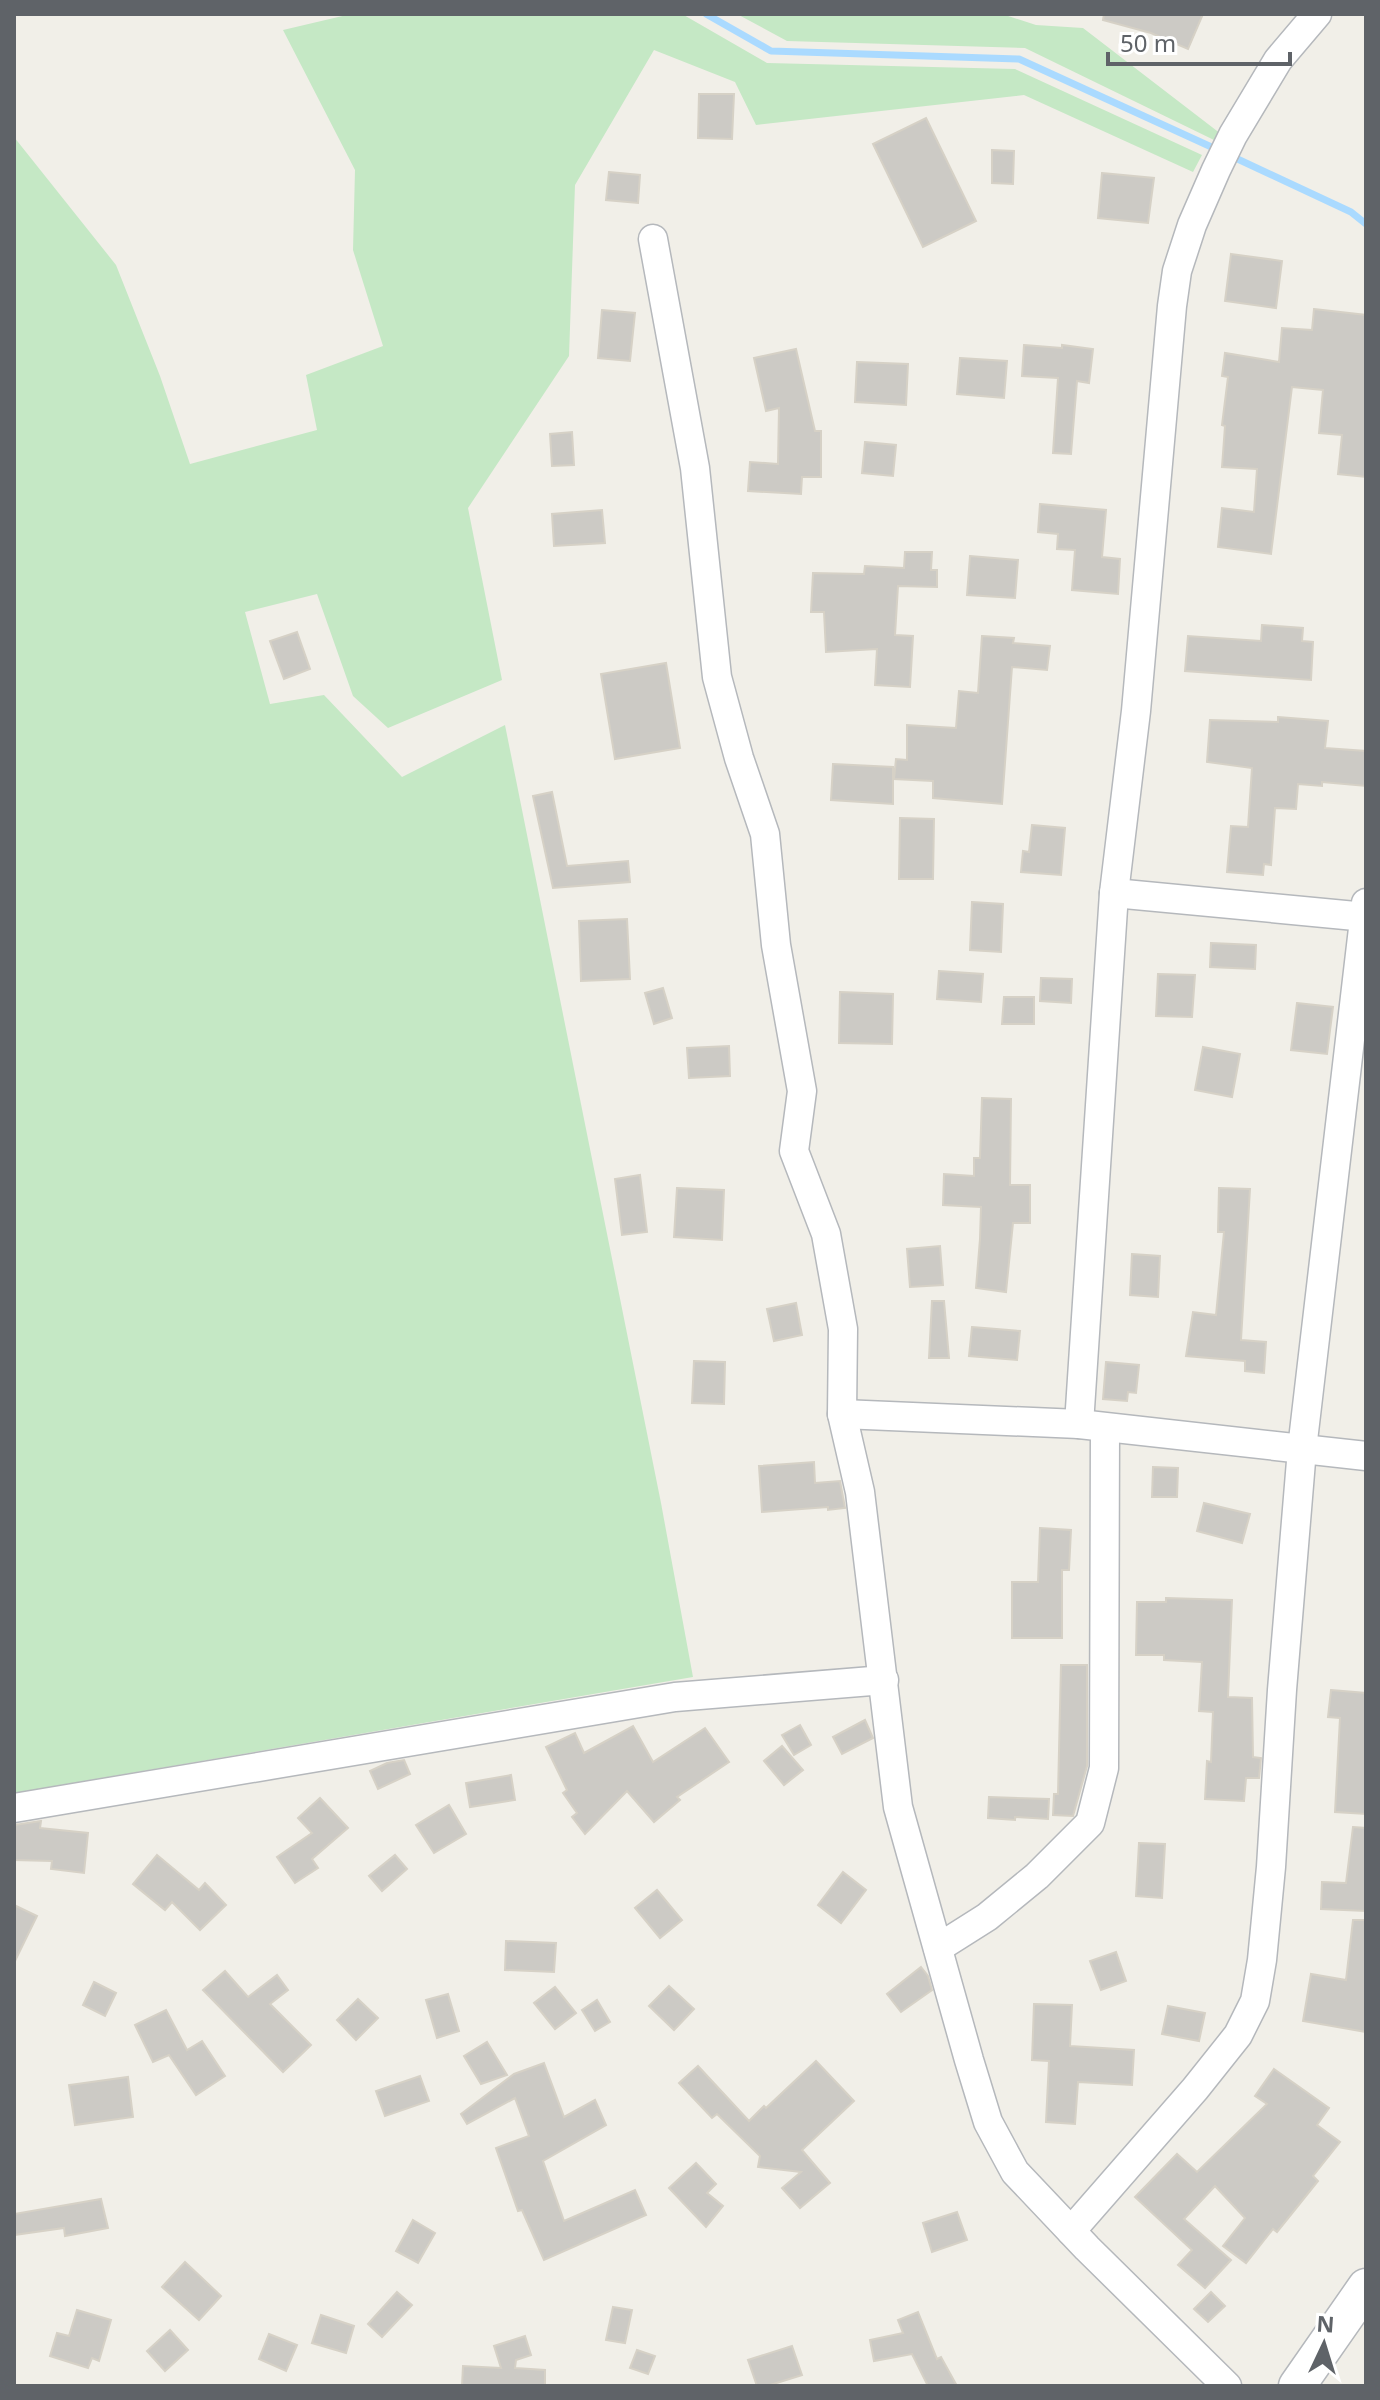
<svg xmlns="http://www.w3.org/2000/svg" width="1380" height="2400" font-family="'Noto Sans',sans-serif">
<style>
.green{fill:#c5e8c5}
.lines{fill:none;stroke-linecap:round;stroke-linejoin:round}
.stream{stroke:#aadaff;stroke-width:7}
.building{fill:#cccac5;stroke:#d6d1c6;stroke-width:2}
.minor-casing{stroke:#b5b8bc;stroke-width:31}
.tertiary-casing{stroke:#b5b8bc;stroke-width:39}
.minor{stroke:#fff;stroke-width:28}
.tertiary{stroke:#fff;stroke-width:36}
</style>
<rect width="100%" height="100%" fill="#f1efe8"/>
<g class="green">
<polygon points="351,14 682,14 767,63 1015,69 1202,155 1193,172 1024,95 756,125 735,82 654,50 575,185 569,356 468,508 502,680 388,728 353,696 317,594 245,612 270,704 324,695 402,777 505,725 661,1503 693,1677 14,1793 14,137 116,265 160,376 190,464 317,430 306,375 383,346 353,250 355,170 283,30"/>
<polygon points="737,14 1002,14 1036,25 1083,28 1221,134 1214,140 1025,48 787,41"/>
</g>
<g class="lines">
<g class="stream">
<polyline points="706,14 771,51 1019,59 1218,150"/>
<polyline points="1229,155 1351,212 1366,224"/>
</g>
</g>
<g class="building">
<polygon points="1104,14 1203,14 1188,49 1151,33 1103,20"/>
<polygon points="699,94 734,94 732,139 698,138"/>
<polygon points="926,118 976,221 923,247 873,144"/>
<polygon points="992,150 1014,151 1013,184 992,183"/>
<polygon points="609,172 640,175 638,203 606,200"/>
<polygon points="1102,173 1154,178 1148,223 1098,218"/>
<polygon points="1231,254 1282,261 1276,308 1225,301"/>
<polygon points="1314,309 1366,315 1366,477 1338,474 1342,435 1319,433 1323,390 1292,387 1271,554 1218,547 1222,508 1254,512 1257,469 1222,467 1225,426 1222,425 1228,377 1222,376 1225,353 1279,362 1282,328 1312,330"/>
<polygon points="602,310 635,313 630,361 598,358"/>
<polygon points="1024,345 1062,348 1062,345 1093,349 1089,383 1077,381 1071,454 1053,453 1058,378 1022,376"/>
<polygon points="796,349 815,431 821,431 821,477 802,477 801,494 748,491 750,462 778,464 779,408 766,411 754,358"/>
<polygon points="960,358 1007,361 1004,398 957,394"/>
<polygon points="857,362 908,364 906,405 855,402"/>
<polygon points="572,432 574,465 552,466 550,434"/>
<polygon points="865,442 896,445 893,476 862,473"/>
<polygon points="1040,504 1106,510 1102,557 1120,559 1118,594 1072,590 1075,550 1057,549 1058,534 1038,532"/>
<polygon points="602,510 605,543 554,546 552,514"/>
<polygon points="905,552 932,552 931,570 937,570 937,587 898,586 895,635 913,636 910,687 875,685 877,649 826,652 824,612 811,612 813,573 864,574 865,566 904,568"/>
<polygon points="970,556 1018,560 1015,598 967,595"/>
<polygon points="1262,625 1303,628 1302,641 1313,642 1311,680 1185,671 1188,636 1261,641"/>
<polygon points="297,632 310,669 284,679 270,641"/>
<polygon points="982,636 1014,638 1013,643 1050,646 1047,670 1012,667 1002,804 933,798 933,781 894,779 896,759 907,760 907,725 956,728 959,691 978,693"/>
<polygon points="666,663 680,748 615,759 601,674"/>
<polygon points="1278,717 1328,721 1325,748 1366,751 1366,786 1322,782 1322,786 1298,784 1296,809 1275,808 1271,865 1264,864 1263,875 1227,872 1231,826 1248,827 1252,768 1207,762 1210,720 1278,722"/>
<polygon points="833,764 893,767 893,804 831,800"/>
<polygon points="552,792 567,866 628,861 630,882 553,888 533,796"/>
<polygon points="900,818 934,819 933,879 899,879"/>
<polygon points="1032,825 1065,828 1061,875 1021,872 1023,851 1029,852"/>
<polygon points="972,902 1003,904 1001,952 970,950"/>
<polygon points="627,919 630,979 581,981 579,921"/>
<polygon points="1211,943 1256,945 1255,969 1210,967"/>
<polygon points="939,971 983,974 981,1002 937,999"/>
<polygon points="1158,974 1195,975 1192,1017 1156,1016"/>
<polygon points="1041,978 1072,979 1071,1003 1040,1001"/>
<polygon points="663,988 672,1018 654,1024 645,993"/>
<polygon points="840,992 893,994 892,1044 839,1043"/>
<polygon points="1004,997 1034,997 1034,1024 1002,1024"/>
<polygon points="1297,1003 1333,1007 1327,1054 1291,1050"/>
<polygon points="729,1046 730,1076 689,1078 687,1048"/>
<polygon points="1203,1047 1240,1054 1232,1097 1195,1090"/>
<polygon points="982,1098 1011,1099 1010,1185 1030,1185 1030,1223 1013,1223 1006,1292 976,1288 980,1239 981,1207 943,1205 944,1174 974,1176 974,1158 980,1158"/>
<polygon points="640,1175 647,1232 622,1235 615,1179"/>
<polygon points="677,1188 724,1190 722,1240 674,1237"/>
<polygon points="1219,1188 1250,1189 1241,1340 1266,1342 1264,1373 1245,1371 1245,1361 1186,1356 1193,1312 1216,1315 1224,1232 1218,1232"/>
<polygon points="940,1246 943,1285 910,1287 907,1249"/>
<polygon points="1132,1254 1160,1256 1158,1297 1130,1295"/>
<polygon points="932,1301 944,1301 949,1358 929,1358"/>
<polygon points="796,1303 802,1335 774,1341 767,1309"/>
<polygon points="972,1327 1020,1331 1017,1360 969,1356"/>
<polygon points="694,1361 725,1362 724,1404 692,1403"/>
<polygon points="1106,1362 1139,1365 1136,1393 1128,1392 1127,1401 1103,1399"/>
<polygon points="814,1462 815,1483 840,1481 845,1508 828,1510 828,1507 762,1512 759,1466"/>
<polygon points="1153,1467 1178,1468 1177,1497 1152,1497"/>
<polygon points="1204,1503 1250,1514 1242,1543 1197,1531"/>
<polygon points="1040,1528 1071,1530 1069,1570 1062,1570 1062,1638 1012,1638 1012,1582 1038,1582"/>
<polygon points="1166,1598 1232,1600 1228,1697 1252,1698 1253,1757 1261,1758 1259,1778 1246,1778 1244,1801 1205,1799 1207,1761 1211,1762 1213,1712 1199,1711 1202,1662 1164,1660 1164,1655 1136,1655 1137,1602 1166,1602"/>
<polygon points="1061,1665 1087,1665 1087,1766 1073,1816 1053,1815 1054,1794 1058,1794"/>
<polygon points="1331,1690 1366,1693 1366,1814 1335,1812 1340,1718 1328,1717"/>
<polygon points="865,1720 873,1738 842,1754 833,1737"/>
<polygon points="800,1725 811,1745 794,1755 782,1735"/>
<polygon points="633,1726 653,1762 705,1728 729,1762 677,1797 680,1800 654,1822 627,1791 585,1834 572,1817 577,1813 563,1793 567,1790 546,1747 575,1733 584,1753"/>
<polygon points="782,1746 803,1770 784,1785 764,1761"/>
<polygon points="404,1760 410,1774 378,1789 370,1771 387,1763"/>
<polygon points="511,1775 515,1800 470,1807 466,1783"/>
<polygon points="989,1797 1049,1799 1048,1819 1015,1817 1015,1820 988,1818"/>
<polygon points="320,1798 348,1828 312,1859 318,1868 295,1883 277,1857 312,1833 298,1818"/>
<polygon points="449,1805 466,1834 434,1853 416,1825"/>
<polygon points="41,1821 40,1828 88,1833 84,1873 51,1869 52,1861 14,1860 14,1825"/>
<polygon points="1353,1827 1366,1828 1366,1911 1321,1909 1322,1882 1346,1883"/>
<polygon points="1139,1843 1165,1844 1162,1898 1136,1896"/>
<polygon points="157,1855 199,1890 205,1883 226,1905 200,1930 172,1902 165,1910 133,1884"/>
<polygon points="395,1855 407,1869 382,1891 369,1876"/>
<polygon points="843,1872 866,1890 841,1923 818,1905"/>
<polygon points="657,1890 682,1920 660,1938 635,1908"/>
<polygon points="14,1905 37,1916 14,1963"/>
<polygon points="1353,1920 1366,1920 1366,2032 1303,2021 1311,1974 1346,1980"/>
<polygon points="506,1941 556,1943 554,1972 505,1970"/>
<polygon points="1116,1952 1126,1981 1101,1990 1090,1961"/>
<polygon points="921,1967 928,1976 932,1990 901,2012 887,1994"/>
<polygon points="225,1971 248,1997 277,1975 288,1990 270,2004 311,2045 283,2072 203,1990"/>
<polygon points="94,1982 116,1993 105,2016 83,2005"/>
<polygon points="669,1986 694,2009 674,2030 649,2006"/>
<polygon points="555,1987 576,2013 555,2029 534,2003"/>
<polygon points="448,1994 459,2031 437,2038 426,2000"/>
<polygon points="358,1999 378,2018 356,2040 337,2020"/>
<polygon points="597,2000 610,2022 595,2031 582,2010"/>
<polygon points="1034,2004 1072,2005 1070,2046 1134,2050 1132,2085 1078,2082 1075,2124 1046,2122 1049,2061 1032,2060"/>
<polygon points="1168,2006 1205,2013 1199,2041 1162,2034"/>
<polygon points="166,2010 187,2050 202,2041 225,2076 196,2095 169,2055 153,2062 135,2025"/>
<polygon points="487,2042 507,2075 481,2084 464,2056"/>
<polygon points="816,2061 854,2101 802,2150 830,2183 800,2208 782,2188 801,2172 758,2167 760,2156 717,2114 712,2118 679,2083 698,2066 749,2121 764,2106 766,2108"/>
<polygon points="544,2063 564,2117 595,2100 606,2125 543,2161 564,2221 635,2190 646,2215 544,2260 522,2210 518,2211 496,2148 529,2136 515,2098 467,2124 461,2114 514,2074"/>
<polygon points="1274,2069 1329,2108 1317,2125 1340,2142 1313,2176 1318,2181 1277,2232 1273,2229 1246,2263 1223,2246 1245,2218 1215,2186 1184,2219 1231,2260 1205,2288 1178,2265 1192,2250 1135,2197 1177,2154 1197,2172 1267,2104 1255,2096"/>
<polygon points="420,2076 429,2101 385,2116 376,2091"/>
<polygon points="128,2077 133,2117 75,2125 69,2085"/>
<polygon points="696,2163 716,2184 707,2193 723,2206 706,2227 669,2188"/>
<polygon points="101,2199 108,2228 65,2236 64,2228 14,2235 14,2214"/>
<polygon points="957,2212 967,2240 932,2252 923,2223"/>
<polygon points="413,2220 435,2233 418,2263 396,2251"/>
<polygon points="185,2262 221,2296 199,2320 162,2287"/>
<polygon points="397,2292 412,2305 382,2337 368,2324"/>
<polygon points="1211,2292 1225,2306 1208,2322 1194,2309"/>
<polygon points="613,2307 632,2310 625,2343 606,2340"/>
<polygon points="77,2310 111,2320 99,2361 92,2358 88,2368 50,2356 57,2333 69,2336"/>
<polygon points="918,2312 937,2359 941,2357 957,2386 928,2386 912,2354 874,2361 870,2340 903,2333 898,2320"/>
<polygon points="321,2315 354,2326 346,2353 312,2343"/>
<polygon points="170,2330 188,2350 165,2371 147,2351"/>
<polygon points="269,2334 297,2345 286,2371 259,2359"/>
<polygon points="525,2336 531,2355 516,2360 515,2368 545,2370 545,2386 462,2386 463,2366 501,2368 494,2346"/>
<polygon points="792,2346 802,2375 767,2386 757,2386 748,2360"/>
<polygon points="637,2350 655,2356 648,2374 630,2368"/>
</g>
<g class="lines">
<defs>
<g id="minor">
<polyline points="653,239 695,468 717,677 739,758 765,834 776,945 802,1091 794,1151 826,1234 843,1329 842,1414 860,1492 898,1807 969,2060 988,2122 1015,2172 1087,2248 1227,2386"/>
<polyline points="1114,893 1366,917"/>
<polyline points="842,1414 1079,1424 1366,1456"/>
<polyline points="1079,1424 1114,893 1136,711 1172,306 1177,271 1192,225 1216,170 1233,135 1278,60 1317,14"/>
<polyline points="14,1808 675,1697 884,1680"/>
<polyline points="938,1948 987,1917 1037,1876 1090,1823 1104,1768 1105,1428"/>
<polyline points="1071,2231 1195,2089 1238,2035 1255,2001 1262,1960 1271,1867 1282,1690 1302,1449 1366,903"/>
</g>
<polyline id="tertiary" points="1297,2386 1366,2287"/>
</defs>
<use href="#minor" class="minor-casing"/>
<use href="#tertiary" class="tertiary-casing"/>
<use href="#minor" class="minor"/>
<use href="#tertiary" class="tertiary"/>
</g>
<rect width="1380" height="2400" fill="none" stroke="#5f6368" stroke-width="32"/>
<g transform="translate(1324 2344) rotate(4)" stroke="#ffffff" stroke-width="6" paint-order="stroke">
<path d="M0-6L14 30L0 20L-14 30Z" fill="#5f6368"/>
<text y="-12" font-size="22" font-weight="bold" text-anchor="middle" fill="#5f6368">N</text>
</g>
<path d="M1108 52v12h182v-12" fill="none" stroke="#5f6368" stroke-width="4"/>
<text x="1120" y="52" font-size="24" fill="#5f6368" stroke="#ffffff" stroke-width="6" paint-order="stroke">50 m</text>
</svg>
